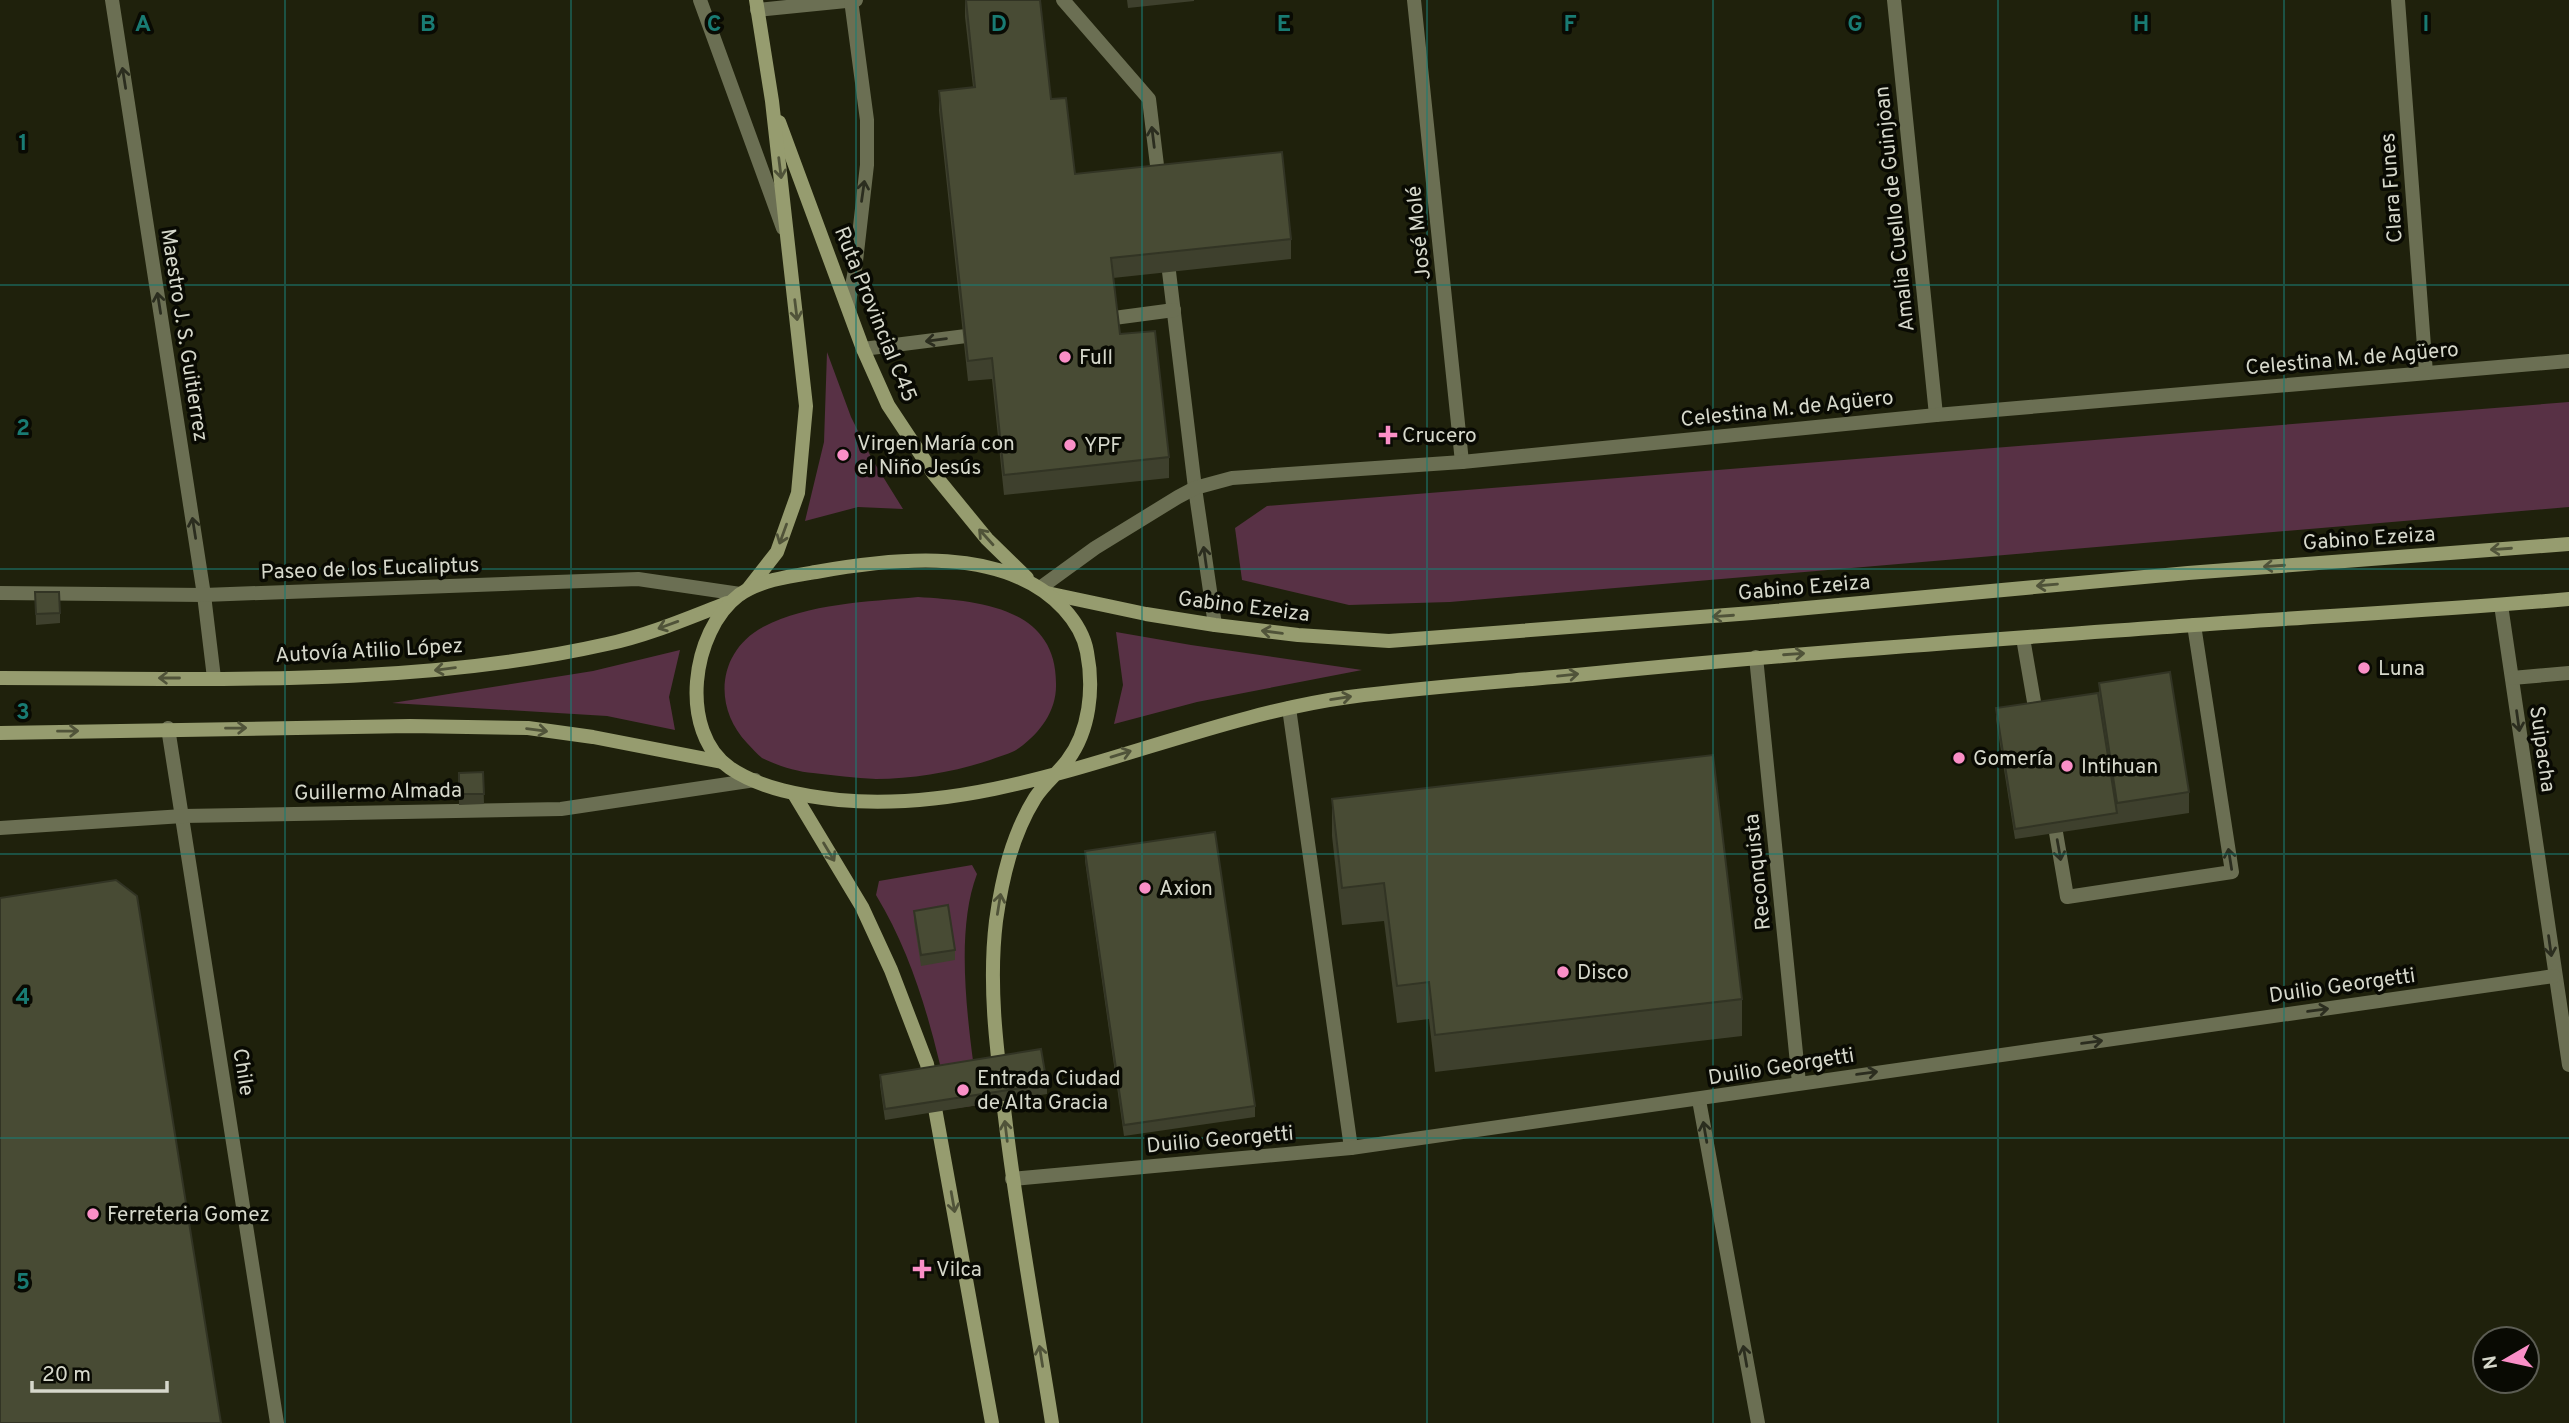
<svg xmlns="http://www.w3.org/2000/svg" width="2569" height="1423" font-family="Overpass,sans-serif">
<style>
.green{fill:#583145}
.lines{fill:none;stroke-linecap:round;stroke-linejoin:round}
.lane{stroke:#6b6f53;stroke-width:14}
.street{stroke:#6b6f53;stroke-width:14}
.secondary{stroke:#969c6f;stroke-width:14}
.wall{fill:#3e402d}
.building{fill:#484b34;stroke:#323424;stroke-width:2}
.oneway{stroke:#2b2d1f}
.oneway2{stroke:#505339}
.grid{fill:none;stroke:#197b73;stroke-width:2;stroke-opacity:0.55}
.poi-dot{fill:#fa8fc7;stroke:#090a03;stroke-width:2.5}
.labels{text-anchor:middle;stroke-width:7;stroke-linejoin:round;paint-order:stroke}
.street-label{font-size:21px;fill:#d6d8cb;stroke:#090a03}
.poi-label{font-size:21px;fill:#d6d8cb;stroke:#090a03;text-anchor:start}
.grid-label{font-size:23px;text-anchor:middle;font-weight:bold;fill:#197b73;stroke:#090a03;stroke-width:7;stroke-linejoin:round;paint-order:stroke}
</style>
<rect width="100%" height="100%" fill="#1f210c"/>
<g class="green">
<polygon points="827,352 851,417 872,459 903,509 858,507 805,521 824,442"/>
<polygon points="2569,402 2569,507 1450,602 1349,605 1242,580 1235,528 1267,506"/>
<path d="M918,597C977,601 1056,606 1056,683C1057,710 1041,732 1019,748C1011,754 999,756 990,760C955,772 912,779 876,779C855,778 833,775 813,773C797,772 776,765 762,758C757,754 752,748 747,743C713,707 717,652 763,627C809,603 867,602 918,597Z"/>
<polygon points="1116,632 1191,645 1362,670 1197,702 1114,724 1123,685"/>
<polygon points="680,650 669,697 675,730 607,716 392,703 593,671"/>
<path d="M972,865L977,874C953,937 970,1037 979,1105L950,1109C934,1035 916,961 876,895L879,881Z"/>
</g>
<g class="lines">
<g class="lane">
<polyline points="1063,0 1149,99 1159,182"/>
<polyline points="757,10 856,0"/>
<polyline points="1167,255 1195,488 1215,625"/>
<polyline points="1099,320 1174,310"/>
<polyline points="863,349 982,334"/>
<polyline points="2023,638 2037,719"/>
<polyline points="1289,708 1351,1148"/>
<polyline points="2053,815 2067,897 2232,872 2194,625"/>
</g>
<g class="street">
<polyline points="112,0 204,595 214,678"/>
<polyline points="700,0 783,228"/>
<polyline points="1414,0 1462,462"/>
<polyline points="1894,0 1936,415"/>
<polyline points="2398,0 2426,373"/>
<polyline points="848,307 855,270 867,165 867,120 851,0"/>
<polyline points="1040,588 1095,548 1178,497 1195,488 1232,478 1462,462 1936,415 2569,361"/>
<polyline points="0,593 204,595 638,579 740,594"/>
<polyline points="2501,605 2569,1065"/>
<polyline points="1756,657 1799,1083"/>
<polyline points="2512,678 2569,673"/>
<polyline points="168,728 277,1423"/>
<polyline points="0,828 183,816 561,809 755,780"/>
<polyline points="1699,1100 1758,1423"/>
<polyline points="1012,1179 1351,1148 2554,976"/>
</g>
<g class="secondary">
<polyline points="779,122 863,349 888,405 933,473 987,539 1027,578"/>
<polyline points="748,589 777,552 798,493 806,406 772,101 756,0"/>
<polyline points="1047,593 1146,614 1215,625 1298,635 1389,641 1752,613 2188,573 2569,544"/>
<path d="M0,678C199,678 412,688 607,644C649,635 688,618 727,603"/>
<polyline points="0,733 410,726 528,728 593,737 722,762"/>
<polyline points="794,794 862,907 891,970 927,1064 992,1423"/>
<path d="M1052,1423C1036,1321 1017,1219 1005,1117C997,1052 988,986 996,921C1002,878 1012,835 1035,798C1044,784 1057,774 1067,761C1090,731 1094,688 1087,652C1084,635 1075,621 1064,609C1005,545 894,558 816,572C791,576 760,580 739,595C691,631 678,732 730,768C761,789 803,796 839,800C1011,816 1179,720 1349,697C1424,687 1500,682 1576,675C1782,654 1988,640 2194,625C2319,616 2444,610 2569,599"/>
</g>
</g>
<g class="wall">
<polygon points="965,0 1051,99 1075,174 1291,239 1291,259 1113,278 1120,334 1169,457 1169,478 1004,495 992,379 968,381 939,111 939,91 973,87 965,17"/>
<polygon points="1127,0 1194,0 1194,1 1128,8"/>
<polygon points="35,592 60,613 60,623 36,625"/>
<polygon points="2099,683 2189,792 2189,813 2015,839 1996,719 1996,708 2099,693"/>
<polygon points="483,772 484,804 459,805 459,773"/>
<polygon points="1332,799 1742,999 1742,1036 1435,1072 1429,1019 1397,1023 1384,921 1342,925 1332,836"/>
<polygon points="1085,851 1255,1106 1255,1117 1124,1136 1085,861"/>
<polygon points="914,911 955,950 955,960 921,966 914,921"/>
<polygon points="880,1075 1047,1084 1047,1094 885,1120 880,1085"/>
</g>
<g class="building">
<polygon points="966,0 1040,0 1051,99 1066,98 1075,174 1282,152 1291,239 1111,258 1120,334 1155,331 1169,457 1004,475 992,358 968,361 939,91 975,87"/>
<polygon points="35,592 59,592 60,613 36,614"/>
<polygon points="2170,672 2189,792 2117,803 2099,683"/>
<polygon points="2098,693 2117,813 2015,829 1996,708"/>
<polygon points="1713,755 1742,999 1435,1035 1429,982 1397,986 1384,883 1342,888 1332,799"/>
<polygon points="483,772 484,794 459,794 459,773"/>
<polygon points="1215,832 1255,1106 1124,1125 1085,851"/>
<polygon points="116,880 137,896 221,1423 0,1423 0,898"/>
<polygon points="948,905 955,950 921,955 914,911"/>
<polygon points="1041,1049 1047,1084 885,1109 880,1075"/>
</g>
<defs><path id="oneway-shaft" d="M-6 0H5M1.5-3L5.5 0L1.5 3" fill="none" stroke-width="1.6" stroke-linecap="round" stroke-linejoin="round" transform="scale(1.75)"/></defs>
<g class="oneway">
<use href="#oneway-shaft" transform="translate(124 78) rotate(-99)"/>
<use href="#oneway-shaft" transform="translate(1153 137) rotate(-97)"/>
<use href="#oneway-shaft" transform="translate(863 191) rotate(-82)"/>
<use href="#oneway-shaft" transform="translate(159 303) rotate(-99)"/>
<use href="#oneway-shaft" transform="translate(936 340) rotate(173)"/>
<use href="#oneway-shaft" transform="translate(194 528) rotate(-99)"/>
<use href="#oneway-shaft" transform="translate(1205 557) rotate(-98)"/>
<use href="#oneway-shaft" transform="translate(2518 721) rotate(82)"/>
<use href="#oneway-shaft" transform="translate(2059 850) rotate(80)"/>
<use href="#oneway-shaft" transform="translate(2230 859) rotate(-99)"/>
<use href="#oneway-shaft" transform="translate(2550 946) rotate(82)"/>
<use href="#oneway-shaft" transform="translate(2318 1010) rotate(-8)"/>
<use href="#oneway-shaft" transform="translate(2092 1042) rotate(-8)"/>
<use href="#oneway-shaft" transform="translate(1867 1073) rotate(-8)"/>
<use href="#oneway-shaft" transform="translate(1705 1132) rotate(-100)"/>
<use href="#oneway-shaft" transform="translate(1745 1356) rotate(-100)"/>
</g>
<g class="oneway2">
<use href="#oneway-shaft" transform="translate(780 168) rotate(83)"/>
<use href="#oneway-shaft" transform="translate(796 310) rotate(83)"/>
<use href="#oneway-shaft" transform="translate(783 534) rotate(110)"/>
<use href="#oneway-shaft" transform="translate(986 537) rotate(-132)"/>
<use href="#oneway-shaft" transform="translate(2501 549) rotate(176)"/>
<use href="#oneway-shaft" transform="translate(2274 566) rotate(176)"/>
<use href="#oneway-shaft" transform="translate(2047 585) rotate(175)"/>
<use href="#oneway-shaft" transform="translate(1723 616) rotate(176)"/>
<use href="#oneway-shaft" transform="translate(668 625) rotate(160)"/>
<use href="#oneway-shaft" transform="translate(1272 632) rotate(-173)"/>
<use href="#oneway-shaft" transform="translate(1794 654) rotate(-4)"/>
<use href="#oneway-shaft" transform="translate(445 669) rotate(173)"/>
<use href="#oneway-shaft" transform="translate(1568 675) rotate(-6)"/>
<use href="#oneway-shaft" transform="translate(169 678) rotate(180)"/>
<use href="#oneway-shaft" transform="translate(1341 698) rotate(-9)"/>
<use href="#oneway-shaft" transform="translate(236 728) rotate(-1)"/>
<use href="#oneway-shaft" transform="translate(537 730) rotate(7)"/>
<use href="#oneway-shaft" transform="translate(68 731) rotate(-1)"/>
<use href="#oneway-shaft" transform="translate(1121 754) rotate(-17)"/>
<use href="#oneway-shaft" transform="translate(829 852) rotate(59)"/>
<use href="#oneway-shaft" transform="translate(999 904) rotate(-81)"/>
<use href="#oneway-shaft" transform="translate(1006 1131) rotate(-97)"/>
<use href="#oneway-shaft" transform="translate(953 1202) rotate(80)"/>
<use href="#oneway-shaft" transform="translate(1041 1356) rotate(-99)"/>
</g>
<path class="grid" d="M285,0V1423M571,0V1423M856,0V1423M1142,0V1423M1427,0V1423M1713,0V1423M1998,0V1423M2284,0V1423M0,285H2569M0,569H2569M0,854H2569M0,1138H2569"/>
<g class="poi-dot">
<circle cx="1065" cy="357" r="7"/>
<path d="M1384.5 424.5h7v7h7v7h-7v7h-7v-7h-7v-7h7z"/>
<circle cx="1070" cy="445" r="7"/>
<circle cx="843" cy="455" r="7"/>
<circle cx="2364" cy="668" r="7"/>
<circle cx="1959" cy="758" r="7"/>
<circle cx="2067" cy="766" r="7"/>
<circle cx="1145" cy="888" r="7"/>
<circle cx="1563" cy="972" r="7"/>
<circle cx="963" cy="1090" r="7"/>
<circle cx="93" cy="1214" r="7"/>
<path d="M918.5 1258.5h7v7h7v7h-7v7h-7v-7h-7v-7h7z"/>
</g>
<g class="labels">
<g class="street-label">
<text transform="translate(2391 188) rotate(-94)" y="7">Clara Funes</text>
<text transform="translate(1894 209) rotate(-96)" y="7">Amalia Cuello de Guinjoan</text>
<text transform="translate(1418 233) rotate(-96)" y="7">José Molé</text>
<text transform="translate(876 314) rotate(68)" y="7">Ruta Provincial C45</text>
<text transform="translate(185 335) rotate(81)" y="7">Maestro J. S. Guitierrez</text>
<text transform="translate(2352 358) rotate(-5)" y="7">Celestina M. de Agüero</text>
<text transform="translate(1787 408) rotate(-6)" y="7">Celestina M. de Agüero</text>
<text transform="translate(2369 538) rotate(-4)" y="7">Gabino Ezeiza</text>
<text transform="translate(370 568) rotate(-2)" y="7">Paseo de los Eucaliptus</text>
<text transform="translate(1804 587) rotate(-5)" y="7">Gabino Ezeiza</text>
<text transform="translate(1244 606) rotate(7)" y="7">Gabino Ezeiza</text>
<text transform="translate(369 650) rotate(-3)" y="7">Autovía Atilio López</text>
<text transform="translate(2543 749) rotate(82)" y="7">Suipacha</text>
<text transform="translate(378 791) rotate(-1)" y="7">Guillermo Almada</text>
<text transform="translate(1757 872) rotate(-96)" y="7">Reconquista</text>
<text transform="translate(2342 985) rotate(-8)" y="7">Duilio Georgetti</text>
<text transform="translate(1781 1066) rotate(-9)" y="7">Duilio Georgetti</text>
<text transform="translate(244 1072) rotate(81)" y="7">Chile</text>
<text transform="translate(1220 1139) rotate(-5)" y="7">Duilio Georgetti</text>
</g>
<g class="poi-label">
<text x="1079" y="364">Full</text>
<text x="1402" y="442">Crucero</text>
<text x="857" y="450">Virgen María con<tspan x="857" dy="24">el Niño Jesús</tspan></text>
<text x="1084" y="452">YPF</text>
<text x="2378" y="675">Luna</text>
<text x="1973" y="765">Gomería</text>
<text x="2081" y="773">Intihuan</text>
<text x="1159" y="895">Axion</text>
<text x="1577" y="979">Disco</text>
<text x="977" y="1085">Entrada Ciudad<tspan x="977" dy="24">de Alta Gracia</tspan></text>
<text x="107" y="1221">Ferreteria Gomez</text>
<text x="936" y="1276">Vilca</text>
</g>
</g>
<g class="grid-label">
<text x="143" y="31">A</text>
<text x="428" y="31">B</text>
<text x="714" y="31">C</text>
<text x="999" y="31">D</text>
<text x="1284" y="31">E</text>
<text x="1570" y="31">F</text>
<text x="1855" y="31">G</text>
<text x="2141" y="31">H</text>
<text x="2426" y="31">I</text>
<text x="23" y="150">1</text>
<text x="23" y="435">2</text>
<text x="23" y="719">3</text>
<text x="23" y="1004">4</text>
<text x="23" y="1289">5</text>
</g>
<g transform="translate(2506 1360) rotate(261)"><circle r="33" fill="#090a03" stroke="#5b5c53" stroke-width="2"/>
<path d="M0-5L12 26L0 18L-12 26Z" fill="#fa8fc7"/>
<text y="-10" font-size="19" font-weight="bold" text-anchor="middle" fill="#d6d8cb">N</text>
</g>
<path d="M32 1381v10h135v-10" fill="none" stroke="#d6d8cb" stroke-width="3.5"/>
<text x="42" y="1381" font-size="21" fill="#d6d8cb" stroke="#090a03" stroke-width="5" paint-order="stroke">20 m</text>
</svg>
